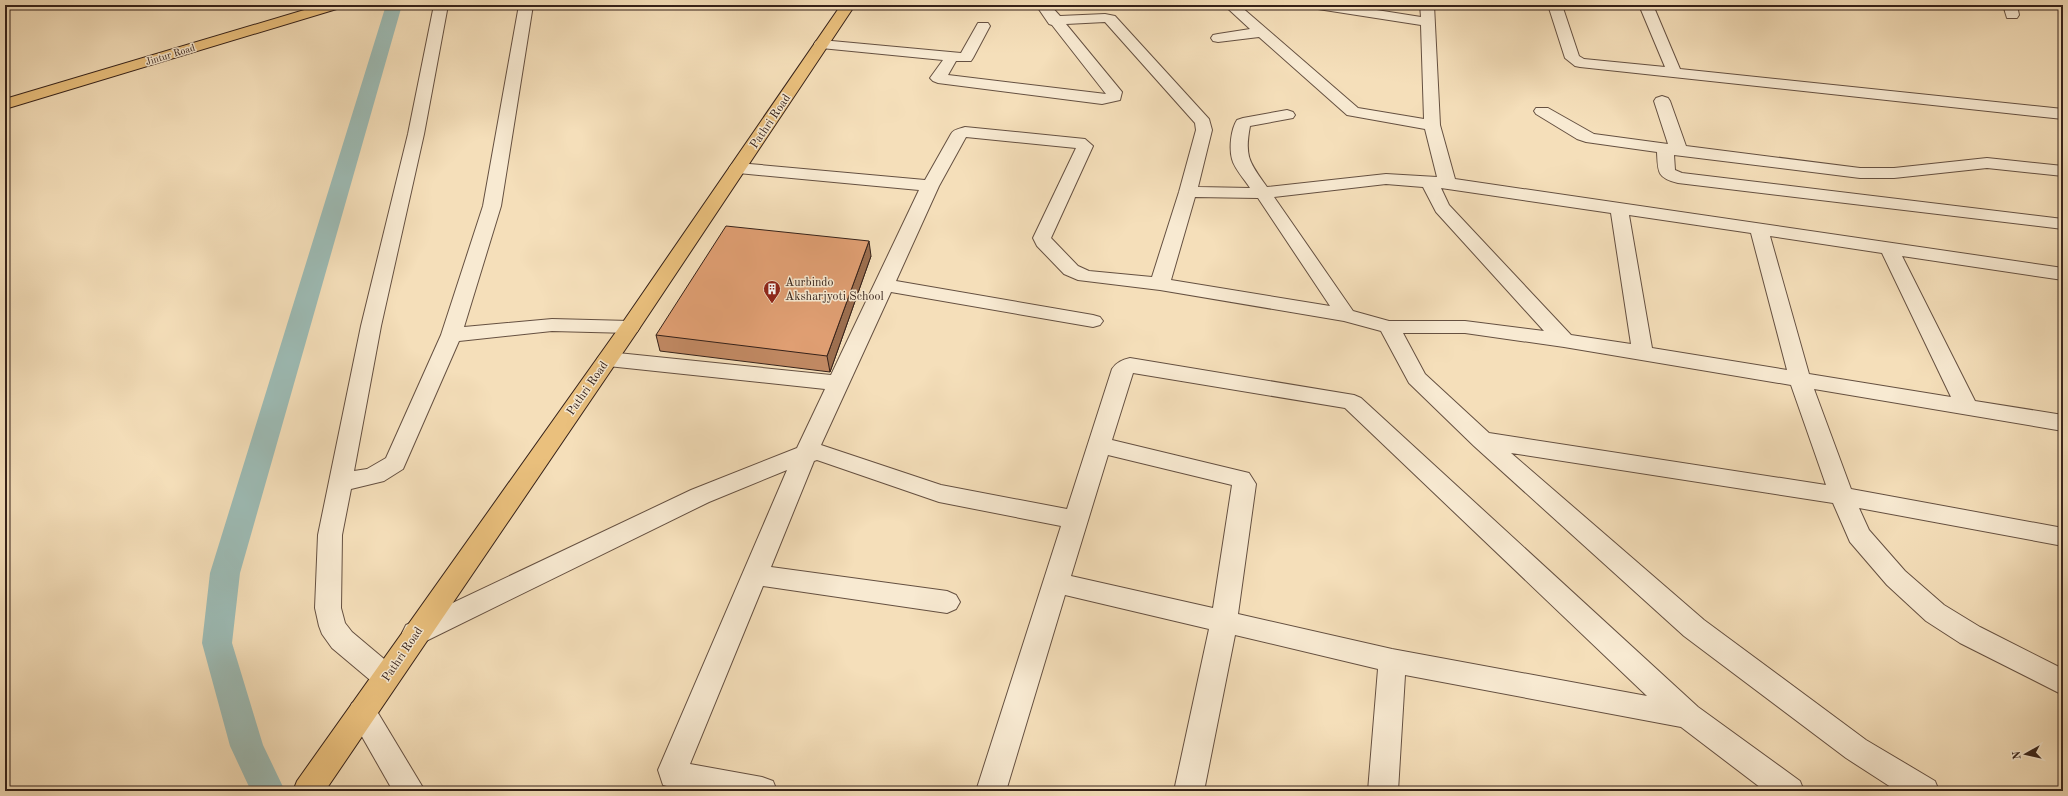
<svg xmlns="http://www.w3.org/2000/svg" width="2068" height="796" font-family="'Old Standard TT',serif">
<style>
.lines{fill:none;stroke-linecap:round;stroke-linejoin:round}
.canal{fill:#9dbcb6;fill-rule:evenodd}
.minor-casing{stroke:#655041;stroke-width:2}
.highway-casing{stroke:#352119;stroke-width:2}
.minor{fill:#f8ead2;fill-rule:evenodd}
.highway{fill:#eac07d;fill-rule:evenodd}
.wall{fill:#c18963;stroke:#352119}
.shaded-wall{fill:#9d6f50;stroke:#352119}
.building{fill:#e09f73;stroke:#352119}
.labels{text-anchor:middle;stroke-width:3;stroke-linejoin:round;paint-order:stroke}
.far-street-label{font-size:10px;fill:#352119;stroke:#f8ead2}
.street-label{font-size:12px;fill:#352119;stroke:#f8ead2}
.poi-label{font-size:12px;fill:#352119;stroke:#f8ead2;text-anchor:start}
</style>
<rect width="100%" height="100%" fill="#f5dfba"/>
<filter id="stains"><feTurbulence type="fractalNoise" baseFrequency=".005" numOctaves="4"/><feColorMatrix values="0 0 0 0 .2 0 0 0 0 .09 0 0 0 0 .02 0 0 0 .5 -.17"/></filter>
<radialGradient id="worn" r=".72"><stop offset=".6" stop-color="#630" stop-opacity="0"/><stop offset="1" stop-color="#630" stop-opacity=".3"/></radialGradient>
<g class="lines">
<polygon class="canal" points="386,5 402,5 240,573 232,643 263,745 285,791 251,791 230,746 202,643 210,573"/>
<defs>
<g id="minor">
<polygon points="434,5 448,5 424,134 381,326 354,471 367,469 386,458 441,335 483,206 519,5 533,5 501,206 464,327 552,319 630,321 637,322 640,327 637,332 630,333 552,331 459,341 403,469 384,481 351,489 342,535 341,608 345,623 352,632 396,669 400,677 396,685 386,689 376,685 332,648 322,634 319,626 315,608 318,535 361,326 408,134"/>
<path d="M1036,5H1050L1060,16L1105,14L1115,16L1209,119L1212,130L1198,187L1250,188C1245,180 1234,168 1232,159C1229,148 1231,129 1237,120L1243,118L1287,110L1293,112L1295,115L1293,118L1250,126C1244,158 1250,163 1267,187L1386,174L1437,177L1425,129L1347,115L1259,37L1218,42L1213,41L1211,38L1213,35L1218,34L1250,29L1224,5H1239L1358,108L1424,119L1421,25L1318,9L1313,8L1311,5H1345L1421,17L1420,5H1434L1440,125L1455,179L2063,268V280L1902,256L1975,401L2063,415V431L1814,389L1851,489L2063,528V546L1859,508L1869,530L1905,571L1944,605L1980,627L2063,669V695L1960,643L1926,621L1887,585L1850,542L1833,503L1511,453L1704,620L1866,740L1935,781L1939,791H1897L1846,758L1684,636L1474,446L1409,383L1381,331L1344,321L1160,290L1078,280L1064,274L1037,246L1033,238L1076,148L966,137L939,186L896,281L1093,315L1100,317L1103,321L1100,325L1093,327L891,292L821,445L941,485L1067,509L1112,369C1117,362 1122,360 1130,358L1354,395L1361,398L1698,707L1800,781L1804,791H1765L1681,727L1405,675L1398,791H1368L1378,669L1235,635L1204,791H1174L1209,629L1065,595L1006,791H976L1061,526L939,502L817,460L814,461L771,567L947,591L956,595L960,602L956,609L947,613L763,586L690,764L762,777L773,781L777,791H686L663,785L658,770L787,470L709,502L426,641L416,644L406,641L402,633L406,625L691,490L797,448L825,389L608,366L601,364L597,359L601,354L608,352L831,375L919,190L738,173L732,172L729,168L732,164L738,163L925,180L951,134C954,129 959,129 965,127L1085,139L1093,146L1051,238L1078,266L1089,271L1152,277L1179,192L1196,130L1195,123L1105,22L1066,24L1122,92L1120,100L1102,104L938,83L933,81L930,78L943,60L821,48L816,47L814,44L816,41L821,40L961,53L978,23H988L990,26L973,58L971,61H956L948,75L1106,94L1052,25L1049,24ZM1386,184L1423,187L1436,212L1544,331L1465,321H1389L1353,311L1274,197ZM1441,188L1611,213L1631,344L1571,335L1449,205ZM1195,197L1258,198L1330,306L1171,280ZM1629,215L1751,233L1787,370L1652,348ZM1770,236L1882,253L1951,397L1809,374ZM1403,333H1465L1564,347L1791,385L1826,485L1489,433L1425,374ZM1133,373L1345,408L1647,696L1392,649L1238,614L1256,484L1249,473L1112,440ZM1108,455L1232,485L1213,608L1071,576Z"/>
<polygon points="1548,5 1562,5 1579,56 1584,59 1665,67 1639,5 1653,5 1680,69 2063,109 2063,119 1580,67 1575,66 1565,58"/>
<polygon points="2003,5 2017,5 2019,15 2017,18 2007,18"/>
<path d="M1662,96L1668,98L1670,101L1686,146L1860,168H1894L1987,158L2063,166V176L1987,168L1894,178H1860L1674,155L1675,170L1682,173L2063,219V229L1678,183C1657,178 1658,172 1657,152L1586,142L1577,139L1536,114L1534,111L1536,108H1548L1594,134L1668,144L1654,101L1656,98Z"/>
<polygon points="362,699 372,703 425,791 393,791 348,712 352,703"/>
</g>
<g id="highway">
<polygon points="321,5 342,5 340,8 5,109 5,99"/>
<polygon points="841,5 855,5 637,332 325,791 293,791 297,781 623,322"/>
</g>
</defs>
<use href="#minor" class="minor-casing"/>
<use href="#highway" class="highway-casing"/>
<use href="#minor" class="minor"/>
<use href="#highway" class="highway"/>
</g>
<polygon class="wall" points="871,256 830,372 660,351 656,335"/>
<polygon class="shaded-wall" points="869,241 871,256 830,372 827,356"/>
<polygon class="building" points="726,226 869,241 827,356 656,335"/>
<defs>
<symbol id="building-pin" viewBox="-11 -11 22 30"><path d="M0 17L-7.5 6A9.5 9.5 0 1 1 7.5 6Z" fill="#8f2418" stroke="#f8ead2"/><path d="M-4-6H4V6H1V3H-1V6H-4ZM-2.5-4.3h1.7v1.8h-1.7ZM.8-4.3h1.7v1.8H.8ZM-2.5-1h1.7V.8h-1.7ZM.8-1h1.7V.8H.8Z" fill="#fff"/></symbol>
</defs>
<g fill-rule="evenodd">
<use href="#building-pin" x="762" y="279" width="20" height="27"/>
</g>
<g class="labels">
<g class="far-street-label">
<text transform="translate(170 54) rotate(-17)" y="4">Jintur Road</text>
</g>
<g class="street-label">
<text transform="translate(770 121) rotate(-56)" y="4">Pathri Road</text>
<text transform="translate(587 388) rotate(-55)" y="4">Pathri Road</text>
<text transform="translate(402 654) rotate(-56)" y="4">Pathri Road</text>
</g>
<g class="poi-label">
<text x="785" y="286">Aurbindo<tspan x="785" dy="14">Aksharjyoti School</tspan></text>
</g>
</g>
<rect width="2068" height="796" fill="none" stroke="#f5dfba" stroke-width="20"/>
<rect x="6" y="6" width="2056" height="784" fill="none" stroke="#352119" stroke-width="2"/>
<rect x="10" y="10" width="2048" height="776" fill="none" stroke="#352119"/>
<g transform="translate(2026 754) rotate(262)" stroke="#f8ead2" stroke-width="3" paint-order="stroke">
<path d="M0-3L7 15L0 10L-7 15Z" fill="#352119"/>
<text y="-6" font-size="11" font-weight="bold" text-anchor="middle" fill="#352119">N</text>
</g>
<rect width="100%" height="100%" filter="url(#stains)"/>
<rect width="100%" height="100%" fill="url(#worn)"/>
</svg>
